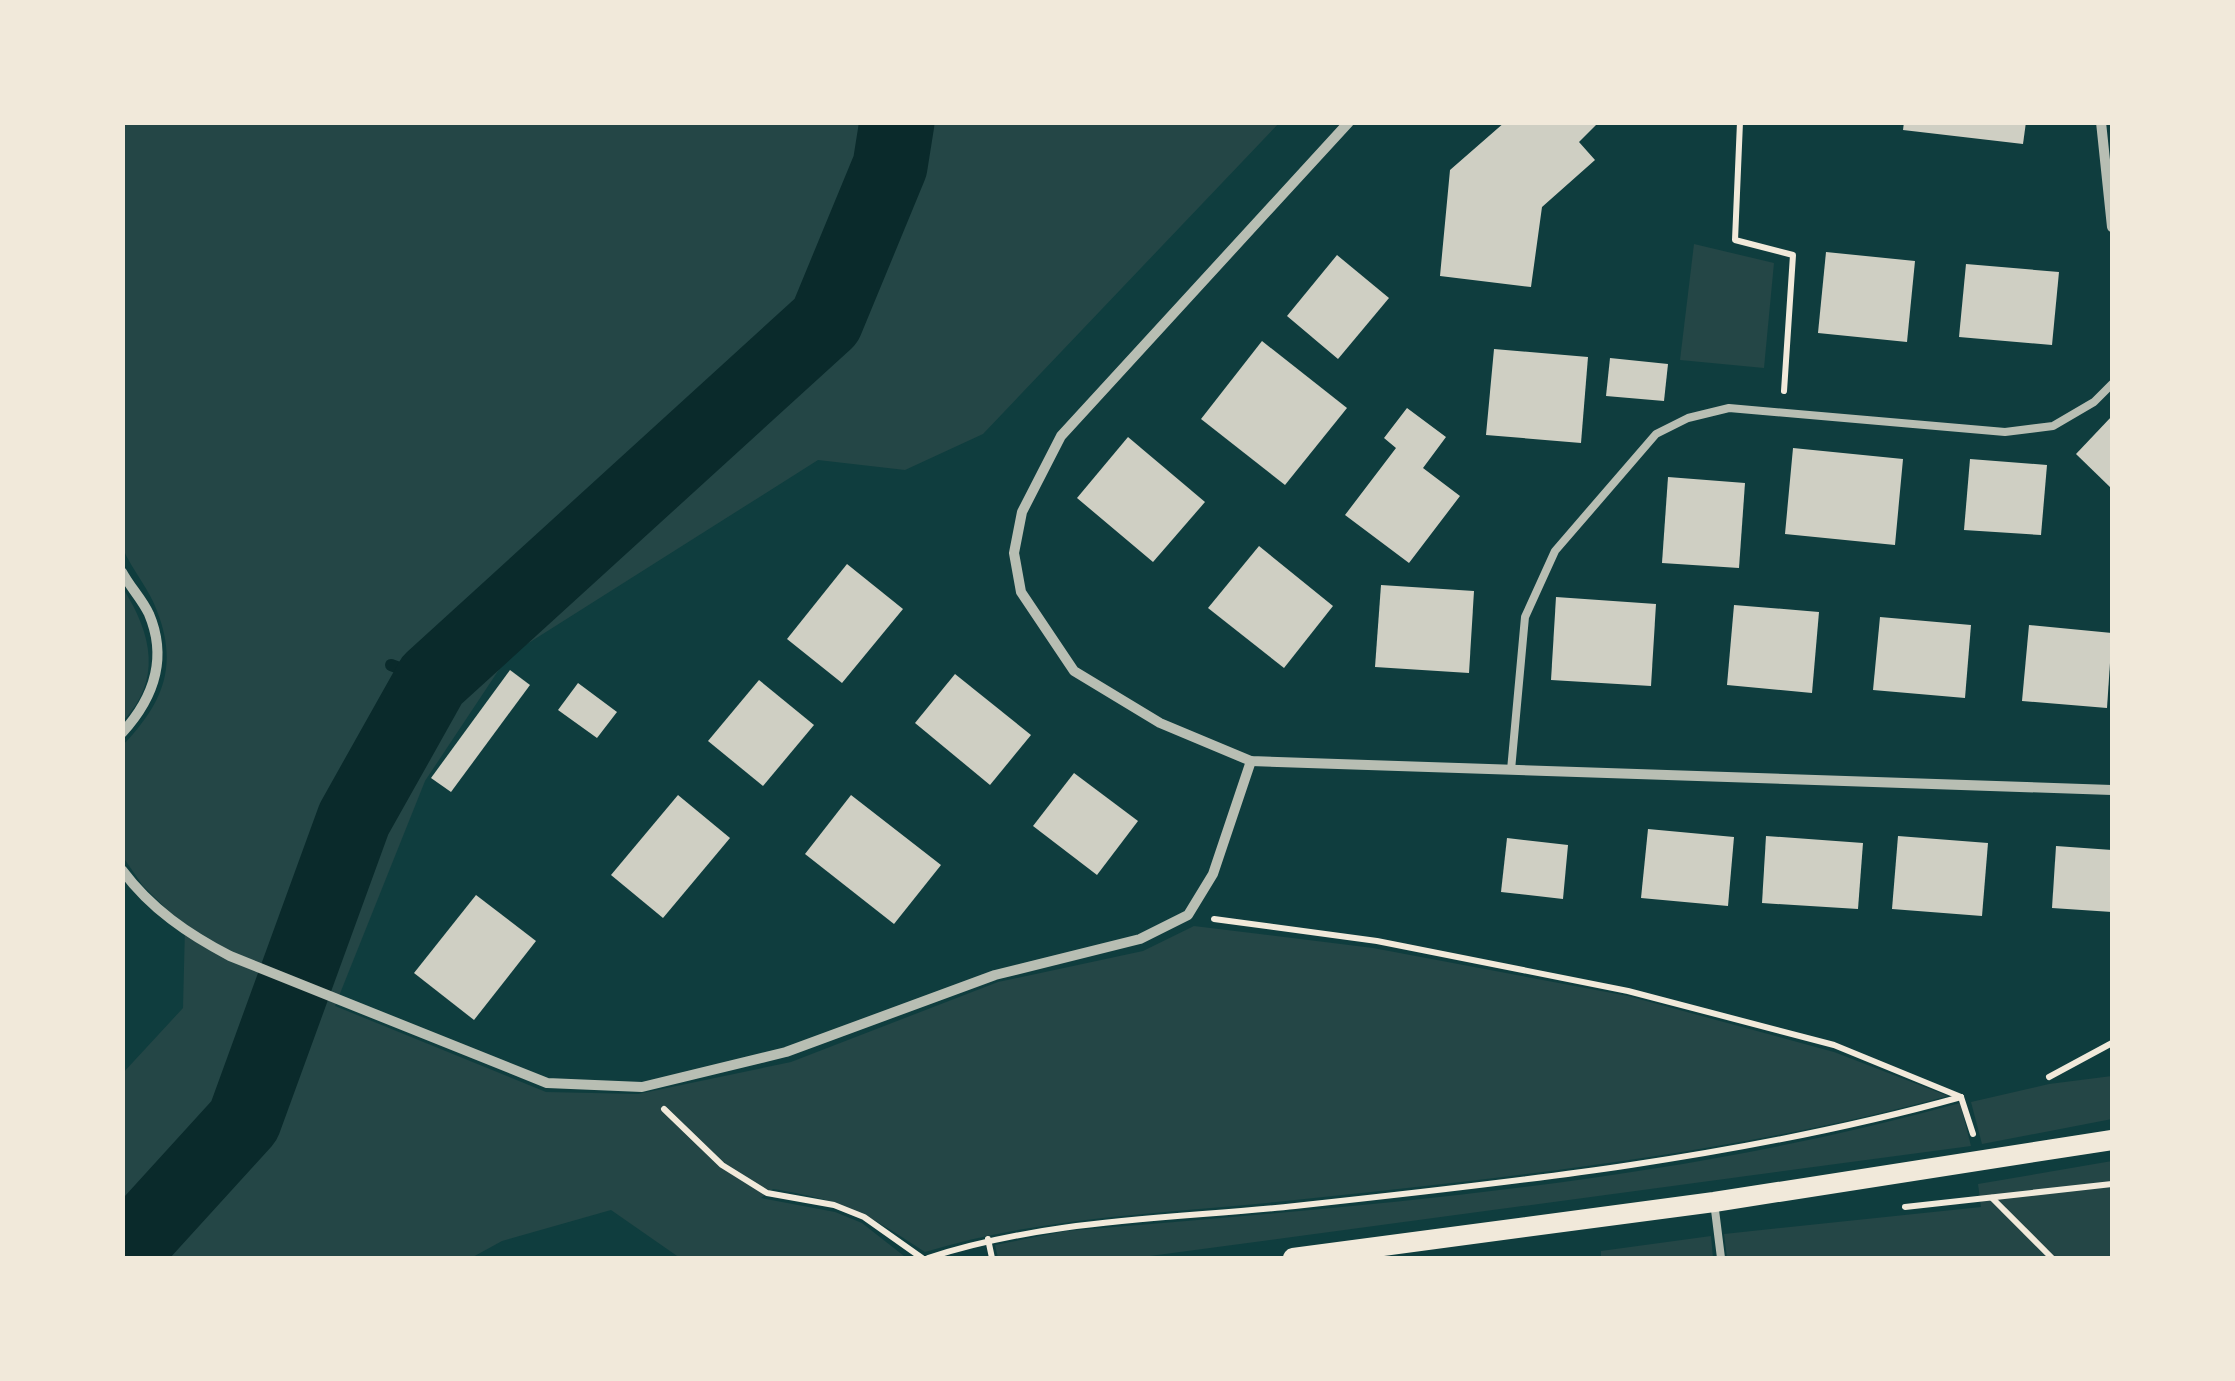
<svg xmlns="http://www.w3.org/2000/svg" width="2235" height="1381" font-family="Karla,sans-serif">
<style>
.green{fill:#244646}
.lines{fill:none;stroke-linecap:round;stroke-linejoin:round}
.stream{stroke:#0a2a2b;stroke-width:12}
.river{stroke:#0a2a2b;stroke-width:75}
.building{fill:#cfcfc3}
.path{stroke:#f1e9da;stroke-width:6}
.service{stroke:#b8beb3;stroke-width:8}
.minor{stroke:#b8beb3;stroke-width:10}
.secondary{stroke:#f1e9da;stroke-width:20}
</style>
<rect width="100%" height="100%" fill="#0f3d3e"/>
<g class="green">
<path d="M1280,122L983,434L905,470L818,460L508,656L425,781L335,1006L546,1092L638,1094L791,1062L998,982L1143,951L1194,926L1373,948L1628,996L1834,1052L1948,1096C1734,1154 1497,1179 1276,1202C1158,1214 1039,1217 925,1252C864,1212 846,1201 773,1189L761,1198L835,1212L862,1223L904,1256L894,1258H680L611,1210L502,1241L471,1258H123L122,1074L183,1008L185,927L143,886L123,857V745C162,704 179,667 157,611C150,590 132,570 123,549V123Z"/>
<polygon points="1694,244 1774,263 1764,368 1680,360"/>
<path d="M124,590C152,635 162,680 123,721Z"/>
<polygon points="2112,1076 2112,1119 1982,1144 1971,1102 2049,1084"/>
<path d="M1960,1103L1971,1146L1135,1258H998L995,1245L1066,1231C1365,1206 1670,1184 1960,1103Z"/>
<polygon points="2112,1161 2112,1258 1727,1258 1724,1234 1981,1207 1978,1184"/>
<polygon points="1711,1236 1713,1258 1601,1258 1601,1251"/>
</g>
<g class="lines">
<polyline class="stream" points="391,665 432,680"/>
<polyline class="river" points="122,1255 244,1121 354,819 432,680 826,321 890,166 897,122"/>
</g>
<g class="building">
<polygon points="1505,122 1599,122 1579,142 1595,160 1542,207 1531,287 1440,276 1450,170"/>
<polygon points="1904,122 2026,122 2023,144 1903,130"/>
<polygon points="1826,252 1915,261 1907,342 1818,333"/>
<polygon points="1337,255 1389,298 1338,359 1287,316"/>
<polygon points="1966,264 2059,272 2052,345 1959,337"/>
<polygon points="1262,341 1347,408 1285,485 1201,419"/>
<polygon points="1494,349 1588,357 1581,443 1486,435"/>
<polygon points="1610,358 1668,364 1664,401 1606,396"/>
<polygon points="1407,408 1446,437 1423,468 1460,496 1409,563 1345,515 1396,448 1384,438"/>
<polygon points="2112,416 2112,489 2076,454"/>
<polygon points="1128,437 1205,502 1153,562 1077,498"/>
<polygon points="1793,448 1903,459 1895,545 1785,534"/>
<polygon points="1970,459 2047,465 2041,535 1964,530"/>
<polygon points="1668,477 1745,483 1739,568 1662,563"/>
<polygon points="1259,546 1333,606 1284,668 1208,608"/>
<polygon points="847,564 903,609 842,683 787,639"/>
<polygon points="1381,585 1474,591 1469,673 1375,667"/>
<polygon points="1556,597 1656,604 1651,686 1551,680"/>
<polygon points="1734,605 1819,612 1812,693 1727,685"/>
<polygon points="1880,617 1971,625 1965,698 1873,690"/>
<polygon points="2029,625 2112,633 2107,708 2022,701"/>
<polygon points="510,670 530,685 451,792 431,778"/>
<polygon points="955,674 1031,735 990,785 915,723"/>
<polygon points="759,680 814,725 763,786 708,741"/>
<polygon points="578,683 617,712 597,738 558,710"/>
<polygon points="1074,773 1138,821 1097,875 1033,826"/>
<polygon points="678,795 730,838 663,918 611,875"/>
<polygon points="851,795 941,865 894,924 805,854"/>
<polygon points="1648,829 1734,837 1728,906 1641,898"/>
<polygon points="1766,836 1863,843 1858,909 1762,903"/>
<polygon points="1898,836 1988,843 1982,916 1892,909"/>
<polygon points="1507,838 1568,845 1563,899 1501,892"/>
<polygon points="2056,846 2112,850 2112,912 2052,908"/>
<polygon points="476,895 536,941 474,1020 414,973"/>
</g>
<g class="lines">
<g class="path">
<polyline points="1740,122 1735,240 1793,255 1784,391"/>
<polyline points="1214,919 1377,941 1628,991 1834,1045 1961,1097"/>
<polyline points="2049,1077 2112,1043"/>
<polyline points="1961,1097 1973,1134"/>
<polyline points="664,1109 722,1165 767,1193 834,1205 864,1217 922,1258"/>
<polyline points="1992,1198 2052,1258"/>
<polyline points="1905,1207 2112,1184"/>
<polyline points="988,1239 992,1258"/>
<path d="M928,1258C1047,1219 1171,1219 1295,1206C1518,1182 1745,1157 1961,1097"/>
</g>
<g class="service">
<polyline points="1511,770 1525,617 1555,551 1656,434 1688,418 1729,408 2005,432 2053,426 2094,402 2112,384"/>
<polyline points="1714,1202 1721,1258"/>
</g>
<g class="minor">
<polyline points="1349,122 1061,436 1022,512 1014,553 1021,592 1074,671 1160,723 1251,761 2112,790"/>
<polyline points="2101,122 2112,227"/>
<path d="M122,572C130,587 142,599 149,614C168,659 153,699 122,733"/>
<path d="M122,870C151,909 188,934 230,956L547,1083L642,1087L786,1052L995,975L1140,939L1188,915L1213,874L1251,761"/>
</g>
<polyline class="secondary" points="1293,1258 1714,1202 2112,1140"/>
</g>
<rect width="2235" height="1381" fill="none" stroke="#f1e9da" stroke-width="250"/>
</svg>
